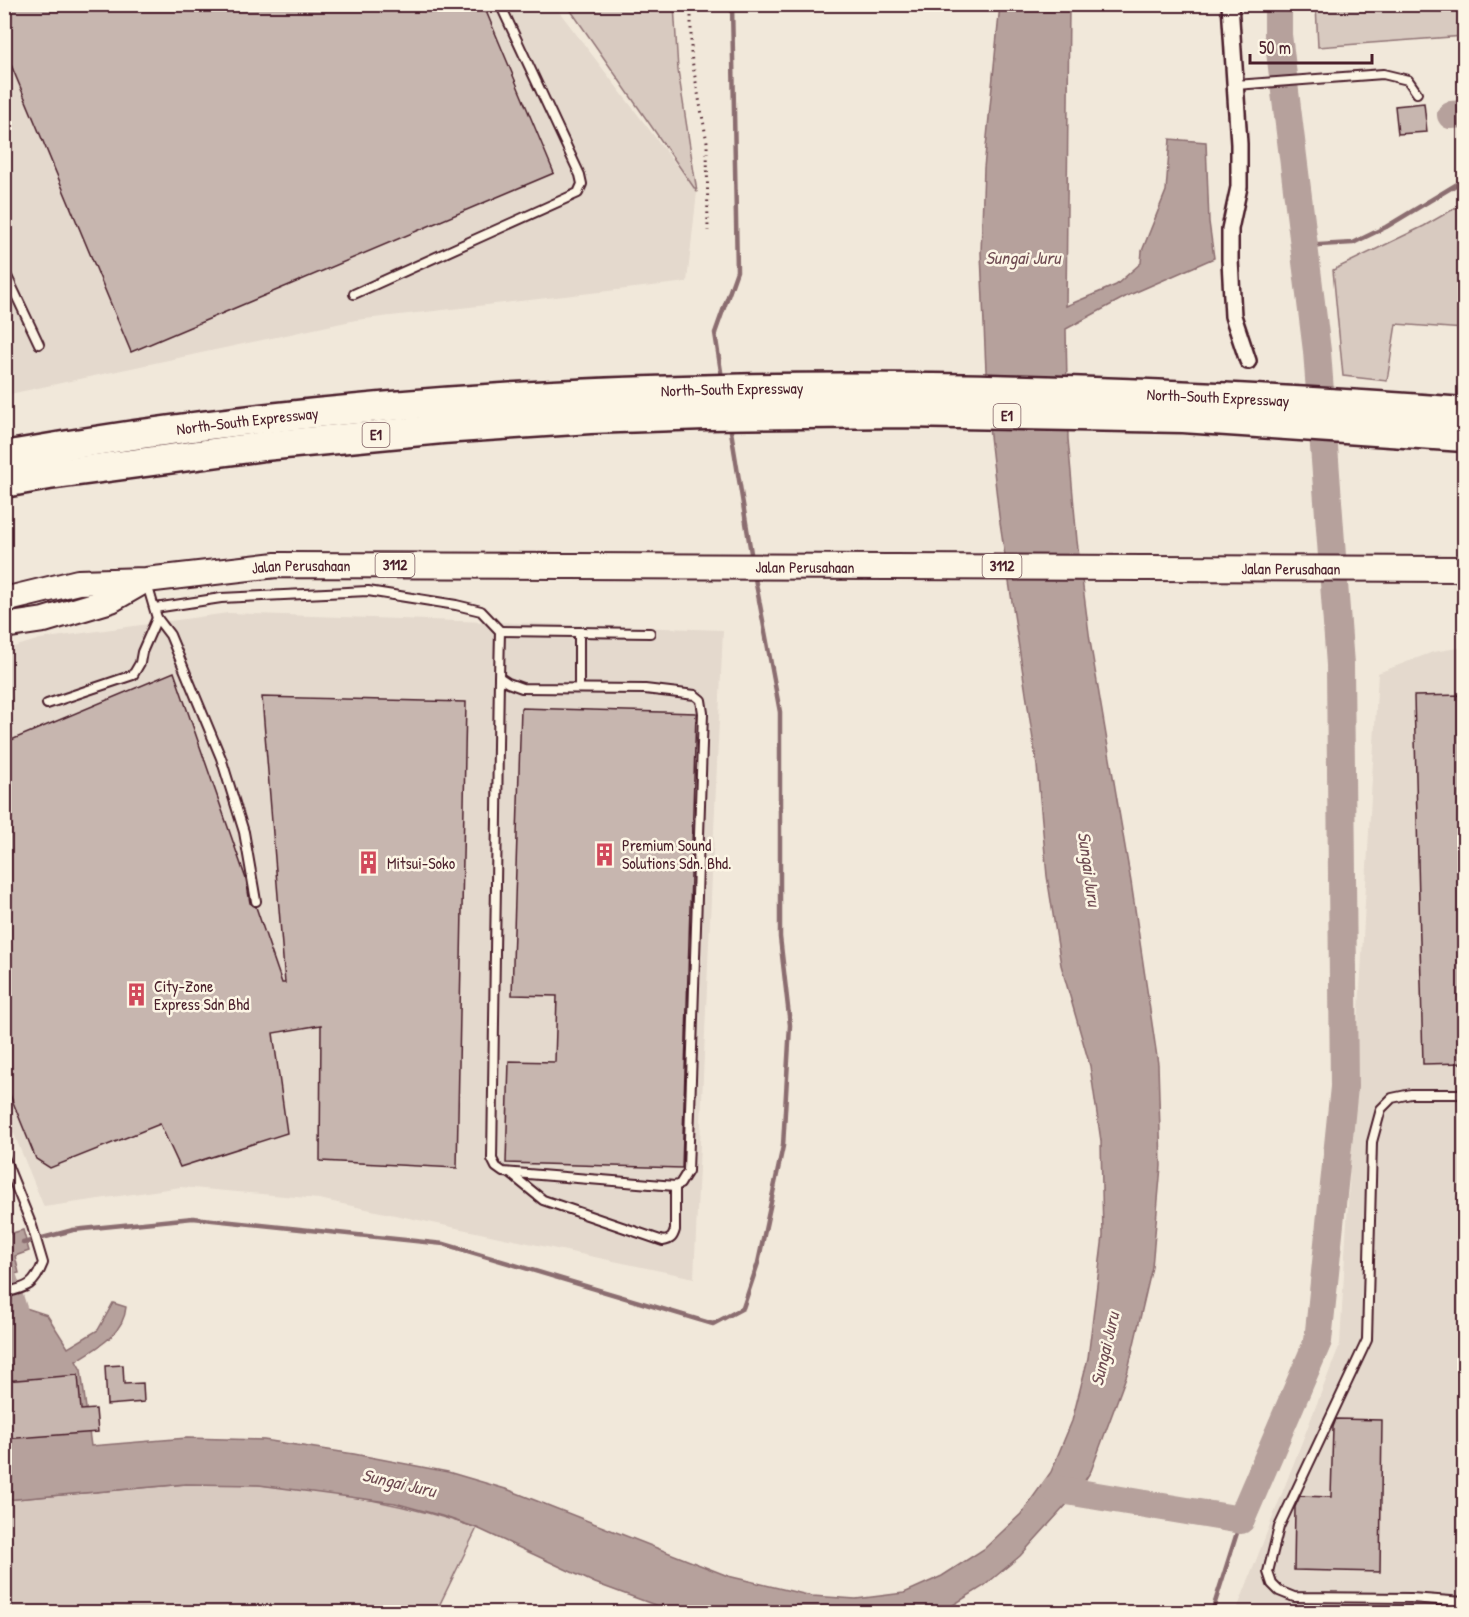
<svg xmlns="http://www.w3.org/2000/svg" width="1469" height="1617" font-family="'Patrick Hand',sans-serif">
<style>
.built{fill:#e4d9cd}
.green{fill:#d8cac0;stroke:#917476;stroke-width:1.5}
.water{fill:#b6a19c;stroke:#8b6d6f;stroke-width:1.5}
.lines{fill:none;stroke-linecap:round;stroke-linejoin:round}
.stream{stroke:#8b6d6f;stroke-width:4.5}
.river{stroke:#b6a19c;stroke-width:28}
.building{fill:#c7b6af;stroke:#4a1f2b;stroke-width:1.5}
.service-casing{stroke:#4a1f2b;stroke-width:12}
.minor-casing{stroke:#4a1f2b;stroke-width:20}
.primary-casing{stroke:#4a1f2b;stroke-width:28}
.motorway-casing{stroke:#4a1f2b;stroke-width:33}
.path{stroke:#4a1f2b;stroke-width:3;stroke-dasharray:1.5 4.5;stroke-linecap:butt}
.service{stroke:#fcf5e5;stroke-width:8}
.minor{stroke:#fcf5e5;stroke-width:15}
.primary{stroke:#fcf5e5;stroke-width:24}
.motorway{stroke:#fcf5e5;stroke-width:28}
.labels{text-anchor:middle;stroke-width:5;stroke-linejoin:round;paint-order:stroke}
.shield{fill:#fcf5e5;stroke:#7f5f63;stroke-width:1.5}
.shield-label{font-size:15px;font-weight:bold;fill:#4a1f2b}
.street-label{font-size:16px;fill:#4a1f2b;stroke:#fcf5e5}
.poi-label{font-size:16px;fill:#4a1f2b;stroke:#fcf5e5;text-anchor:start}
.water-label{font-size:18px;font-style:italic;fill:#704c53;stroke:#fcf5e5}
</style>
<rect width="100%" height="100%" fill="#f1e8da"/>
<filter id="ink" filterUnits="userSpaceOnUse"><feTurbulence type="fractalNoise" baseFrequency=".0167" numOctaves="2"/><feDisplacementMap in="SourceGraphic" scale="12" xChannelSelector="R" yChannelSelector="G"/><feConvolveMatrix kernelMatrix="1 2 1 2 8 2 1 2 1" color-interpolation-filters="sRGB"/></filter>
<g filter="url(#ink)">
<g class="built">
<polygon points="4,5 554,5 697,192 687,282 356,320 5,395"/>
<polygon points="228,613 723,630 694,1278 319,1199 181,1187 44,1207 5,1112 4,650 40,639"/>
<polygon points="1464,647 1464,1612 1236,1612 1340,1344 1378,673 1433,652"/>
</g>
<g class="green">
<polygon points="567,5 674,5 678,70 697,192"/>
<polygon points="1316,5 1464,5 1464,36 1318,47"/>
<polygon points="1464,203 1464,329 1396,324 1387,381 1343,376 1333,270 1424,226"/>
<path d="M186,1484C210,1484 235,1483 260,1485C334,1491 407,1504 477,1528L436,1612H5L4,1500Z"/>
</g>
<g class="water">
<path d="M1000,5H1069L1066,306L1116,285L1141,263L1142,251L1166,191L1170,139L1206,142L1209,222L1214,258L1127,296L1066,329L1068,439L1077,541L1090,641L1131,882L1158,1064L1161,1166L1152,1267L1127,1374L1091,1471L1077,1493L1020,1556L984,1586L945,1610L938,1612H674L595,1583L477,1528L442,1516L395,1503L259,1485L186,1484L5,1500V1316L20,1306L47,1315L68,1348L98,1330L113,1303L126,1307C124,1334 97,1348 76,1361L81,1370L91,1446L187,1438L264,1440L354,1454L448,1472L509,1490L728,1576L812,1596L856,1599L904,1593L942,1576L984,1549L1021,1514L1051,1472L1072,1421L1088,1358L1103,1236L1101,1141L1090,1066L1061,965L1047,876L1037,766L999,516L988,418L981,253L984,168Z"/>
<polygon points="4,1224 9,1234 23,1230 29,1251 15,1256 19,1273 5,1276"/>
</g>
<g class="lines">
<g class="stream">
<polyline points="1302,246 1353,243 1386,227 1464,180"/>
<polyline points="722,378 715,333 737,271 732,4"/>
<polyline points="730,425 752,559"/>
<polyline points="23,1243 73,1230 193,1218 444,1244 713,1324 743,1308 758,1263 783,1146 790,1025 780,937 780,712 754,573"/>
<polyline points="1212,1612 1241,1520"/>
</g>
<g class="river">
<polyline points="1451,115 1464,114"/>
<polyline points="4,1281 25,1347"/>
<polyline points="1055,1489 1241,1520 1318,1341 1344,1087 1340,665 1317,351 1278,35 1278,4"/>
</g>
</g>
<g class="building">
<polygon points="4,4 483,4 554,173 131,352 4,48"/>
<polygon points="1424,103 1427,132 1398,134 1395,106"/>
<polygon points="174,672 246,879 250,903 256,907 282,983 285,983 262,697 466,702 457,1168 320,1161 321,1025 273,1033 287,1133 180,1167 160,1124 50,1168 36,1159 4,1080 4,743"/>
<polygon points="1464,695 1464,1063 1423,1064 1414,696"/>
<polygon points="521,708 696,713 682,1168 506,1163 509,1061 555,1062 557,996 512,995"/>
<polygon points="123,1365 124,1384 143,1383 144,1402 107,1405 105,1366"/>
<polygon points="78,1375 81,1410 96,1409 98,1432 4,1439 4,1381"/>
<polygon points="1336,1419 1382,1420 1380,1572 1294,1570 1295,1507 1300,1496 1331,1497 1333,1427"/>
</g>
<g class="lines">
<defs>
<g id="service">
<polyline points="1236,85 1383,74 1408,80 1417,93"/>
<polyline points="4,270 39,344"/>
<polyline points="354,294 578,193 582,184 580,175 500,4"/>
<polyline points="147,584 157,618 170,635 221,758 244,832 256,901"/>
<polyline points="155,608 221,598 368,591 456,605 481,611 500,631 499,677 508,683 522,688 645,689 695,695 701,700 703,713 688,1171 680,1184 675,1186 503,1172 496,1167 492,1159 499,677"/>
<polyline points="500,631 650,633"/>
<polyline points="579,632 579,687"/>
<polyline points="47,704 133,675 140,663 142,652 157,618"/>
<polyline points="1464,1094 1411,1094 1392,1098 1381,1109 1372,1142 1367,1340 1279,1527 1268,1572 1272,1584 1279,1591 1294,1597 1411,1598 1464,1602"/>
<path d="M4,1157L32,1226L43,1263C34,1286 28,1287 4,1293"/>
<path d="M511,1174L543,1200L663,1241C671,1240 673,1237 675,1230V1186"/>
</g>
<polyline id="minor" points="1230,4 1239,144 1239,187 1230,229 1230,260 1233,316 1248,361"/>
<g id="primary">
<path id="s1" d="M4,600L78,582L146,580L276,565L1464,569"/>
<polyline points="4,626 44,620 111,600 144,581"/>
</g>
<g id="motorway">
<path id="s2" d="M4,456C486,370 978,377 1464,412"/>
<polyline points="4,483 49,475 264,446 442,429 590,419 705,415 905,413 1183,418 1464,437"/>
</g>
</defs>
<use href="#service" class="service-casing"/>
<use href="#minor" class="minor-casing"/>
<use href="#primary" class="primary-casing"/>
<use href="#motorway" class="motorway-casing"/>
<polyline class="path" points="691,4 691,55 707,142 708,231"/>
<use href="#service" class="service"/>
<use href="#minor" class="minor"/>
<use href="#primary" class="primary"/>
<use href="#motorway" class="motorway"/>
</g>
</g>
<defs>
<symbol id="building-bare" viewBox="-9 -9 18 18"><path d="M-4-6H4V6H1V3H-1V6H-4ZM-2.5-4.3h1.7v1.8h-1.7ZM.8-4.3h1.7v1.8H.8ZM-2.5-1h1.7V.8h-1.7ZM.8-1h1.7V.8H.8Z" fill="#d1495b" stroke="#fcf5e5" stroke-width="2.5" paint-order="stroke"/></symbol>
</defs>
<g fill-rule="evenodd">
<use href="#building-bare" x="588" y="838" width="33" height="33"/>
<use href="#building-bare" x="352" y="846" width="33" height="33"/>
<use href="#building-bare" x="120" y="978" width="33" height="33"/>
</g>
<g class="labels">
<g class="shield">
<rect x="993.5" y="404" width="27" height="24" rx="4.5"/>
<rect x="362.5" y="423" width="27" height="24" rx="4.5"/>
<rect x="375.5" y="553" width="39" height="24" rx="4.5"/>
<rect x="982.5" y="554" width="39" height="24" rx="4.5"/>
</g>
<g class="shield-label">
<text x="1007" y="421">E1</text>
<text x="376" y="440">E1</text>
<text x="395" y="570">3112</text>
<text x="1002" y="571">3112</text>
</g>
<g class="street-label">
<text dy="6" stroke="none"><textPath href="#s2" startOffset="732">North–South Expressway</textPath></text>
<text dy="6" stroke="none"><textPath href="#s2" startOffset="1218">North–South Expressway</textPath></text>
<text dy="6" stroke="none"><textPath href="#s2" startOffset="246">North–South Expressway</textPath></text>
<text dy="6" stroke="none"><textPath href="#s1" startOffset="804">Jalan Perusahaan</textPath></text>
<text dy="6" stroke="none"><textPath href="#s1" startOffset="300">Jalan Perusahaan</textPath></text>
<text dy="6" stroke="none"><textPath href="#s1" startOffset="1290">Jalan Perusahaan</textPath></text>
</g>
<g class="poi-label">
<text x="622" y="851">Premium Sound<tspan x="622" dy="18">Solutions Sdn. Bhd.</tspan></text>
<text x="387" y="869">Mitsui-Soko</text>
<text x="154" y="992">City-Zone<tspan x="154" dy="18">Express Sdn Bhd</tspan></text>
</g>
<g class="water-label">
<text x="1023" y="264">Sungai Juru</text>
<text transform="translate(1089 869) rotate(82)" y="6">Sungai Juru</text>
<text transform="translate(1105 1349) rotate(-77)" y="6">Sungai Juru</text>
<text transform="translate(399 1483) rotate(13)" y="6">Sungai Juru</text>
</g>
</g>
<rect width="1469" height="1617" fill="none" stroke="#fcf5e5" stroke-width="24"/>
<rect x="12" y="12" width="1445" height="1593" fill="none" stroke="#4a1f2b" stroke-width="2" filter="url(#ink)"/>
<path d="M1250 54v9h122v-9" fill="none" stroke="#4a1f2b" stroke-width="3"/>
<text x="1259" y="54" font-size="18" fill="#4a1f2b" stroke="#fcf5e5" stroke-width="4.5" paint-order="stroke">50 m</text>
</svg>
